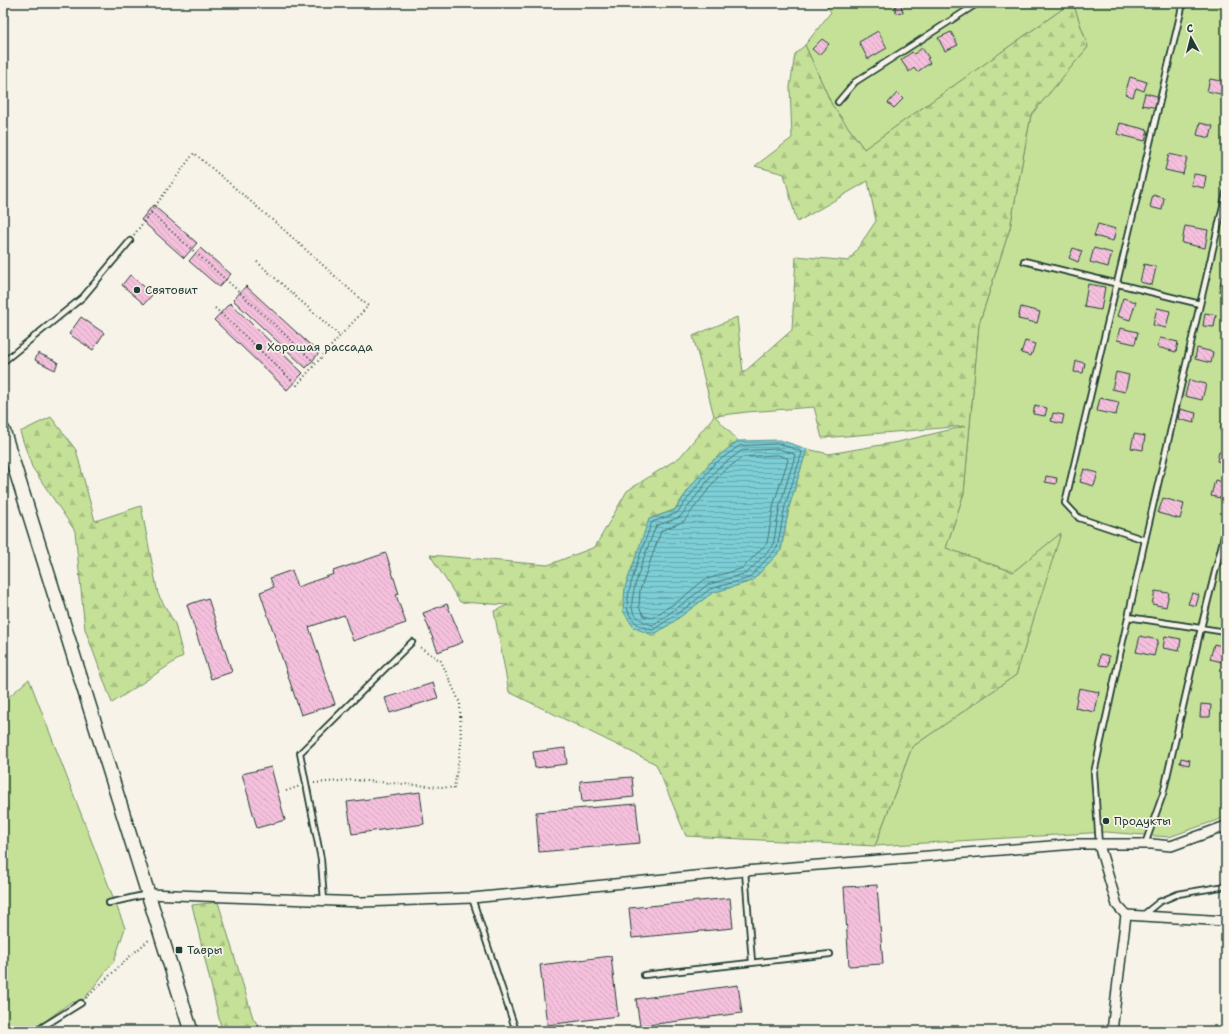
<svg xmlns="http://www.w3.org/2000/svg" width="1229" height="1034" font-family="'Shantell Sans',sans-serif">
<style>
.green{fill:#c5e198;stroke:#728f66}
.forest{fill:url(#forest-firs);stroke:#728f66;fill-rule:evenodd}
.water{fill:url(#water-rules);stroke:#579495}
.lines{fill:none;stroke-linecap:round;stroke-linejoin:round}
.shore{stroke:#457775;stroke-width:1}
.building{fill:url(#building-back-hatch);stroke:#1f3d34}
.service-casing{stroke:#1f3d34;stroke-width:8}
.minor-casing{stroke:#1f3d34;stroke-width:12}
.secondary-casing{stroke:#1f3d34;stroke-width:16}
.path{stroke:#1f3d34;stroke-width:2;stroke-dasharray:1 3;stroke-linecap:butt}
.service{stroke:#f7f3e8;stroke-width:4.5}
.minor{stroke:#f7f3e8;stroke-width:9}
.secondary{stroke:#f7f3e8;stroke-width:13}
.poi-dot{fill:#1f3d34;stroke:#f7f3e8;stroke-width:1.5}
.labels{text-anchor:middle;stroke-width:3.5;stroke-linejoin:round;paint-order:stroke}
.poi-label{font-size:12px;fill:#1f3d34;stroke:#f7f3e8;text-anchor:start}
</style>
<defs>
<pattern id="forest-firs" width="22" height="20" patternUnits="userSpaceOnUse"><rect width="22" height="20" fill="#c5e198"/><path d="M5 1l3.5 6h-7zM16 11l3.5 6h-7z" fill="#a9c284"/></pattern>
<pattern id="water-rules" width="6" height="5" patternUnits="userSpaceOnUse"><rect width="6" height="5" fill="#7dced6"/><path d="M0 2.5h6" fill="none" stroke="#66a8ae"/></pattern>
<pattern id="building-back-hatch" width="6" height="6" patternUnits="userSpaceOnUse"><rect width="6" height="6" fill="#f5c0dd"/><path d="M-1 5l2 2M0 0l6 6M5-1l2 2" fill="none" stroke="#d2a6be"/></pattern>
</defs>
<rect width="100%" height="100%" fill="#f7f3e8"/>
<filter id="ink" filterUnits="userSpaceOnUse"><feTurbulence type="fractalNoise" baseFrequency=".025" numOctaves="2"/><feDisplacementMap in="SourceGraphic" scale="8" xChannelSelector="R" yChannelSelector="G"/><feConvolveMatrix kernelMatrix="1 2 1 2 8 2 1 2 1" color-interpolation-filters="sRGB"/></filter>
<g filter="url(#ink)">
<g class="green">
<polygon points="824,3 1071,3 864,149 832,105 805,45 831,12"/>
<polygon points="1073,3 1226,3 1226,817 1169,837 1106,832 875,846 912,747 1016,675 1060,534 1013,572 946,548 964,493 979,324 1010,228 1031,115 1088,47"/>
<polygon points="29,679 125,928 114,961 81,1003 71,1002 32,1031 3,1031 3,702"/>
</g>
<g class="forest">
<path d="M1071,3H1073L1088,47L1031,115L1010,228L979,324L964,493L946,548L1013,572L1061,533L1016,675L912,747L875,846L686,836L656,764L509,692L494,611L508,605L460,602L430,555L548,565L595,547L627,491L680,457L714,416L693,336L737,317L743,373L792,330L796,256L849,261L876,221L868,181L797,222L784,174L755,166L792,138L790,87L795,54L805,45L832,105L864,149ZM814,407L822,438L966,426L898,442L829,454L807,449L789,507L781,550L752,581L712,593L673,622L653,635L649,519L674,510L694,482L711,462L738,441L715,416L747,412Z"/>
<polygon points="51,417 76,450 95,521 141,506 158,594 175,624 183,656 112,703 85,629 75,531 32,467 20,432"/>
<polygon points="218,902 253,1018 262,1031 222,1031 192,905"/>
</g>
<polygon class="water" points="780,440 807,449 789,507 781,550 752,581 712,593 673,622 653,635 634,628 623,611 625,587 649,519 675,510 694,482 711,462 738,441"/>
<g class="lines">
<g class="shore">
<path d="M780,444L800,451L802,453L785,506L777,548L749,578L710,589L687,607L653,630C642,629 632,622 628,611C623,597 646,538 652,522L677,513L713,465L739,446Z"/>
<path d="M779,449L794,454L795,456L780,505L773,546L747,573L707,585L684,603L653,625C644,623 634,617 632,608C630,591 649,544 656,526L680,517L717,469L741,451Z"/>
<polygon points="778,455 787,458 788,460 774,503 767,543 743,568 704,580 681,599 652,618 644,616 639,607 640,590 661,531 684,521 721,473 743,457"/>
</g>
</g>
<g class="building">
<polygon points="901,5 903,12 896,13 895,6"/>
<polygon points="878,31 887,48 868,59 859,42"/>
<polygon points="951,32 958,45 945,51 938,38"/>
<polygon points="822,39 829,44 819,55 812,49"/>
<polygon points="922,48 929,58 927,59 930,63 917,72 914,68 909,72 901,60 912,52 914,54"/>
<polygon points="1130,77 1147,82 1144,91 1136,88 1133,97 1125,94"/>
<polygon points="1210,79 1226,82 1225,95 1207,91"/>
<polygon points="897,93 903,99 894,108 888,103"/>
<polygon points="1145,93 1161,97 1158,108 1142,105"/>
<polygon points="1120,123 1148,130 1145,141 1117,134"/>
<polygon points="1200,123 1213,126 1210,138 1197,135"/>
<polygon points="1169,154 1187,158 1183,174 1165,170"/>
<polygon points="1194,174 1206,176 1204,188 1191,185"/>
<polygon points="1153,195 1164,198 1162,210 1150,207"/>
<polygon points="153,205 197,243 184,258 141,220"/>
<polygon points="1098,224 1116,229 1113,241 1094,236"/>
<polygon points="1185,226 1208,230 1205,248 1182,243"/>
<polygon points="200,248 231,274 219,287 189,261"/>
<polygon points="1073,248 1082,251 1078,262 1069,258"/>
<polygon points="1094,248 1112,253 1108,267 1090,262"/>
<polygon points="1144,264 1156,267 1152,285 1140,282"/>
<polygon points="130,275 153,294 144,304 122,285"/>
<polygon points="1221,281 1226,282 1226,292 1219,291"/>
<polygon points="1088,284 1105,287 1101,310 1084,307"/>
<polygon points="246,286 319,353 306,368 233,300"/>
<polygon points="1123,298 1136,302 1130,320 1117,316"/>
<polygon points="230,303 303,373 287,390 214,320"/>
<polygon points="1021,307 1040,312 1037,323 1018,319"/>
<polygon points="1157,308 1170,311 1166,328 1153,325"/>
<polygon points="1205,313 1216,315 1214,327 1203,326"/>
<polygon points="81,317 104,333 93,350 69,334"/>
<polygon points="1120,328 1138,332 1135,344 1117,340"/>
<polygon points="1160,338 1178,342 1176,352 1157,347"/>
<polygon points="1025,341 1035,344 1031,356 1021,353"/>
<polygon points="1197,348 1213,352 1211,363 1195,359"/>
<polygon points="38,353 58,362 55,370 35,360"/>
<polygon points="1076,361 1085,363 1083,373 1074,372"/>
<polygon points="1116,372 1129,375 1125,392 1112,389"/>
<polygon points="1189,380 1206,384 1202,400 1185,396"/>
<polygon points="1100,398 1119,402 1116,415 1097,411"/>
<polygon points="1035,405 1047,408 1045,416 1033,414"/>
<polygon points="1180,409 1196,413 1194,423 1178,419"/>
<polygon points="1053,413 1064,415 1062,424 1051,421"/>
<polygon points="1223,420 1226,421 1226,433 1220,431"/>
<polygon points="1134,434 1145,436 1143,450 1131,448"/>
<polygon points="1219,452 1226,454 1226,464 1217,461"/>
<polygon points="1084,469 1098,473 1094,486 1080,482"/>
<polygon points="1046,476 1057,478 1056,484 1045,482"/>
<polygon points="1215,480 1226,483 1225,499 1211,496"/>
<polygon points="1163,498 1184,504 1180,519 1158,513"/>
<polygon points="386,553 399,594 396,595 406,623 353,641 344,615 309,627 335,704 301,715 260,592 274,587 270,578 292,570 297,587 334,574 333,571"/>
<polygon points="1226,584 1226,600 1222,599"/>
<polygon points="1155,591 1169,593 1166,607 1152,604"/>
<polygon points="1192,593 1199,595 1196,606 1188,604"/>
<polygon points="208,598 232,672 211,679 187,605"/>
<polygon points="447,604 463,642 438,652 423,613"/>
<polygon points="1140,636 1158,640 1154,656 1136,652"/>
<polygon points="1165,636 1181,639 1179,651 1163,648"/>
<polygon points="1214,644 1226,647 1222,662 1210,659"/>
<polygon points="1100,654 1109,656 1108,666 1099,665"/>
<polygon points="433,683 438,698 390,713 385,698"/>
<polygon points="1079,688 1099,692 1095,712 1075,708"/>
<polygon points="1201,704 1211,705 1210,717 1200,717"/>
<polygon points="565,748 567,764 535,768 533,752"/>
<polygon points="1181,758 1190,760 1189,765 1180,763"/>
<polygon points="271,767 285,820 257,828 242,774"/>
<polygon points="632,777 634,797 582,802 580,781"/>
<polygon points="420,792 424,824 352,834 347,802"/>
<polygon points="636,804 640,843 539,852 536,812"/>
<polygon points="877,885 883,964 849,966 844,887"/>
<polygon points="730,898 733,928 632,938 629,908"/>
<polygon points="611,956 618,1016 547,1025 540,965"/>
<polygon points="738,985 742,1013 640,1026 636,999"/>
</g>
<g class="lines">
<defs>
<g id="service">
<polyline points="838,102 855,82 978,3"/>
<polyline points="1024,261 1200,304"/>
<polyline points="3,362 83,297 130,241"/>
<polyline points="1145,540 1079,518 1065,503 1183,3"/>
<polyline points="1128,617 1226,632"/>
<polyline points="1145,844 1163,794 1201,628 1226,528"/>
<polyline points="1099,845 1094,773 1145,540 1226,193"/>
<polyline points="745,871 752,962"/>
<polyline points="472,898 516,1031"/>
<polyline points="324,901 321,859 300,753 412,642"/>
<polyline points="109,903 148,894"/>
<polyline points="1143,915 1159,902 1178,894 1226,886"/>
<polyline points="644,975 830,954"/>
<polyline points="36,1031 81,1003"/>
</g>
<g id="minor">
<polyline points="1099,845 1117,905 1126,915 1112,1031"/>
<polyline points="148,894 362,902 472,898 745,871 1075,844 1152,844 1171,846 1226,826"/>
<polyline points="1126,915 1226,921"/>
</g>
<polyline id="secondary" points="3,430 191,1031"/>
</defs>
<use href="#service" class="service-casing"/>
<use href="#minor" class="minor-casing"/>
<use href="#secondary" class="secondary-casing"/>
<g class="path">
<polyline points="151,213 234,287 315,363"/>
<polyline points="134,235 194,153 283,229 368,306 340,336"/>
<polyline points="215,308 297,385 340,336 256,261"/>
<polyline points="314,783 353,780 454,788 461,745 460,703 441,661 418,646"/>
<polyline points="286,791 300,786"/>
<polyline points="86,998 127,959 150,939"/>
</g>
<use href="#service" class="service"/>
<use href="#minor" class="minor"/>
<use href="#secondary" class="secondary"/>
</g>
</g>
<g class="poi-dot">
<circle cx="137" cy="290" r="4"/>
<circle cx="259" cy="347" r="4"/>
<circle cx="1106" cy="821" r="4"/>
<rect x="175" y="946" width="8" height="8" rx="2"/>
</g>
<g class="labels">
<g class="poi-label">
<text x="145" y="294">Святовит</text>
<text x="267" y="351">Хорошая рассада</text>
<text x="1114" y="825">Продукты</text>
<text x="187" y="954">Тавры</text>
</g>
</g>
<rect width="1229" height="1034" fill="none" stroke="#f7f3e8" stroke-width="16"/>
<rect x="8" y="8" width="1213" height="1018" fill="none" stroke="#1f3d34" stroke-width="1.5" filter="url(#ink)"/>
<g transform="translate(1191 38) rotate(353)" stroke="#f7f3e8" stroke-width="3" paint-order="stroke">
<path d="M0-3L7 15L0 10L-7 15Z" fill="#1f3d34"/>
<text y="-6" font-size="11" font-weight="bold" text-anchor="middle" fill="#1f3d34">С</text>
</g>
</svg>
